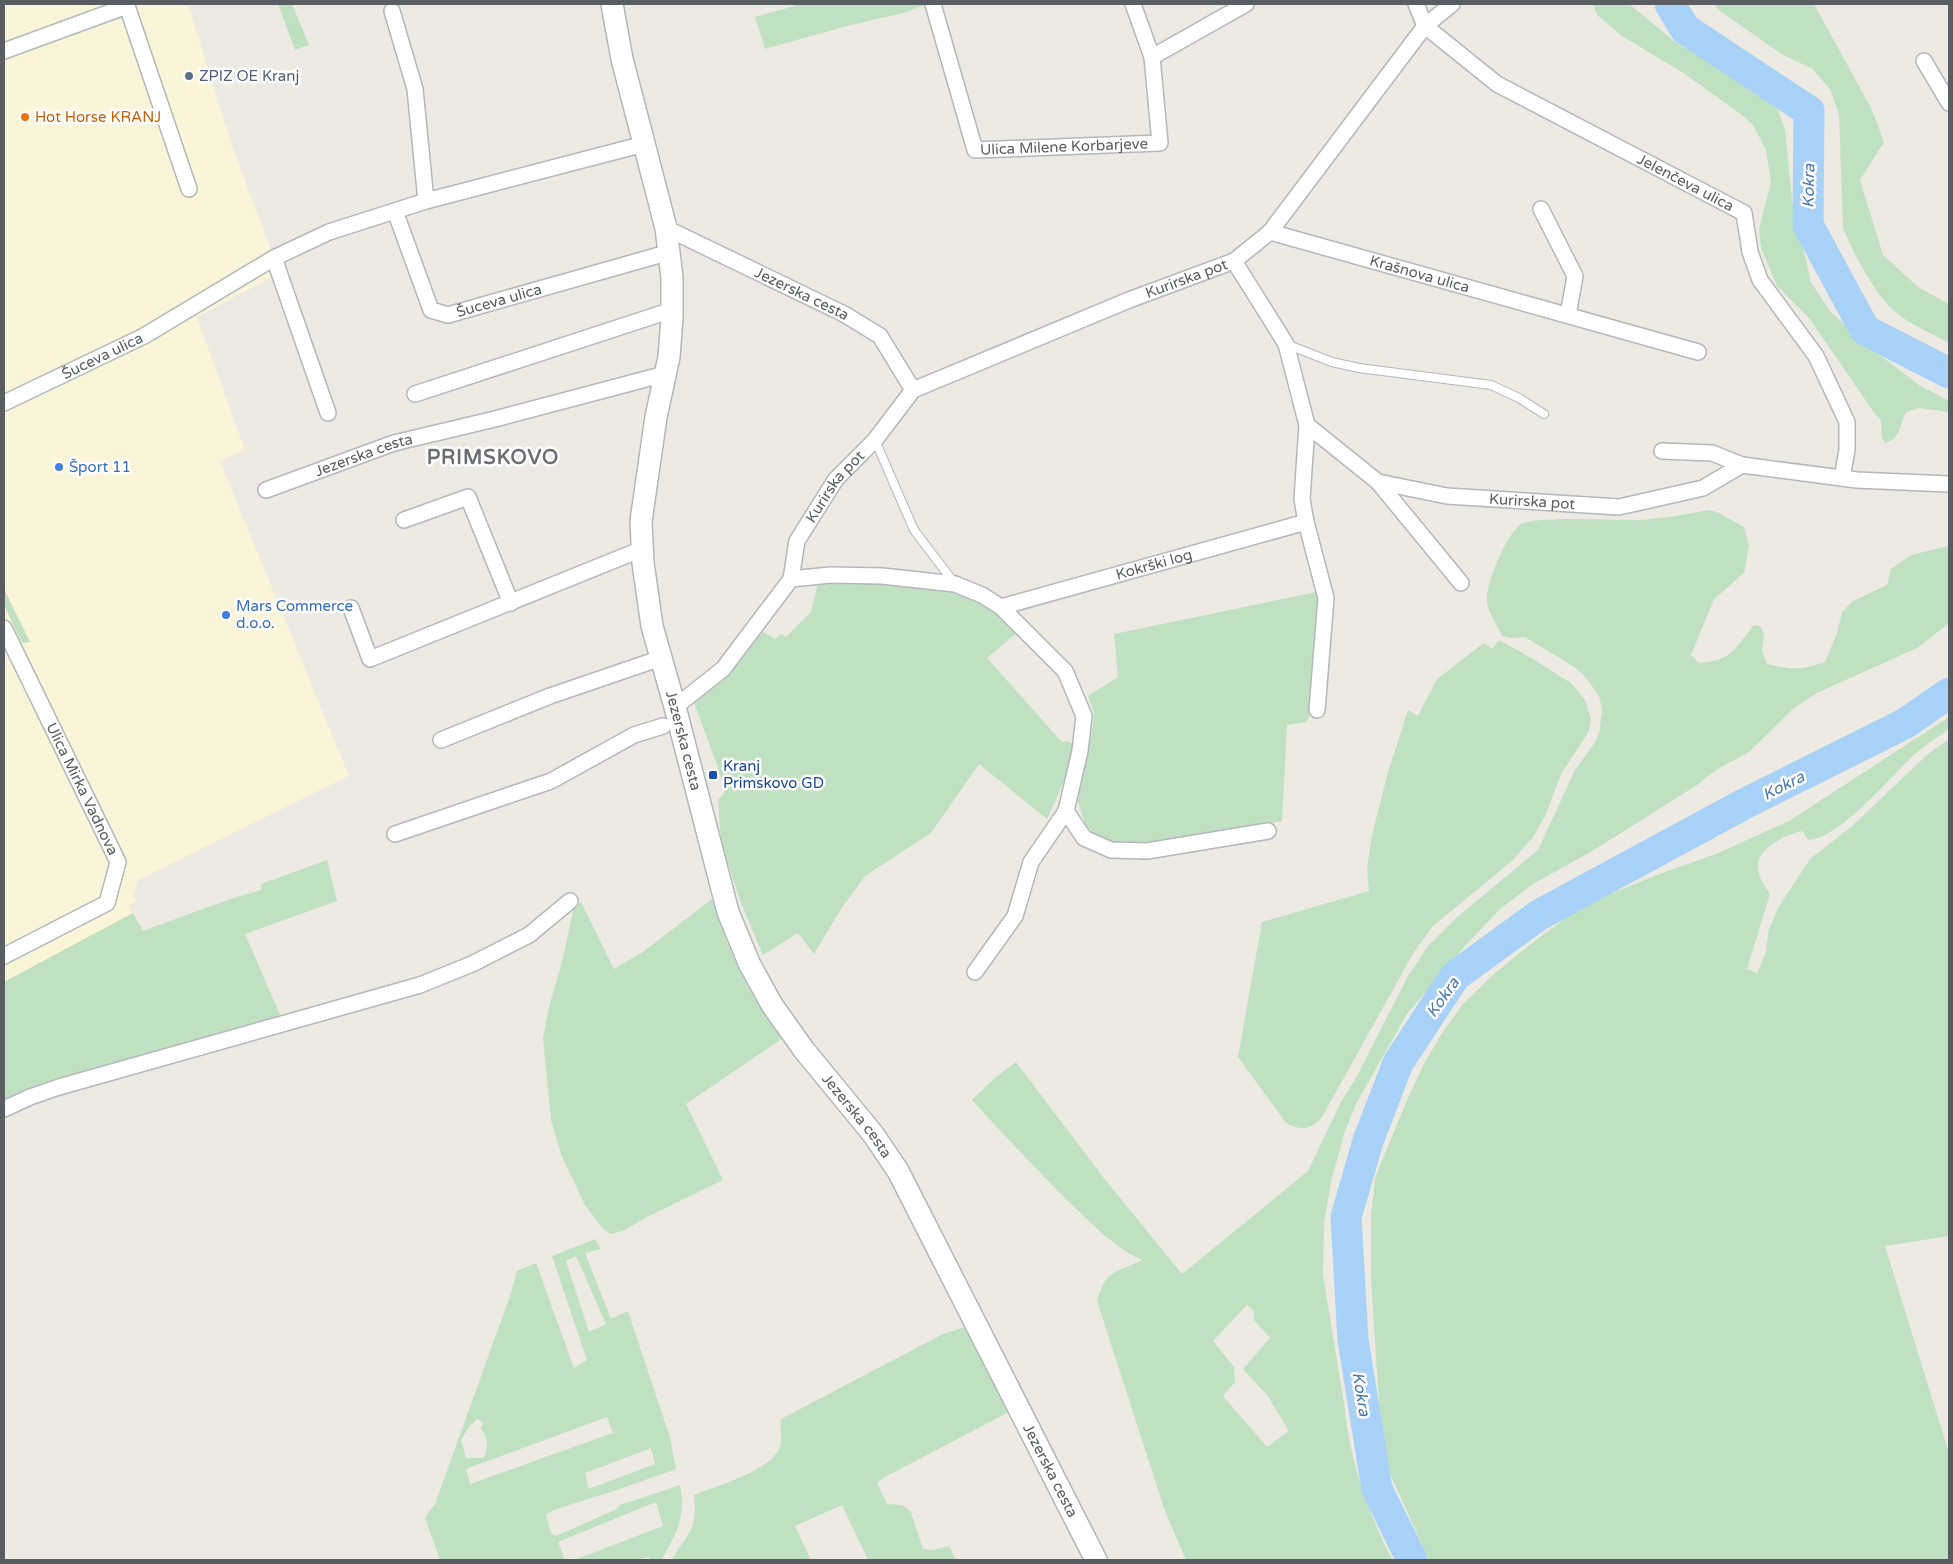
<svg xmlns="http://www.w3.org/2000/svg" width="1953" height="1564" font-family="'Varela Round',sans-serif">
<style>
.commercial{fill:#faf4d8}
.green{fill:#c0e1c1;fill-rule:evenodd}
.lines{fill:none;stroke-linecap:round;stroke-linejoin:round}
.river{stroke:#a7d1f7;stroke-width:31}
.lane-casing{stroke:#b4b7bb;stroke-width:10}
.street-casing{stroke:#b4b7bb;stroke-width:18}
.secondary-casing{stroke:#b3b6bb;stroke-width:24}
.lane{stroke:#fff;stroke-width:8}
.street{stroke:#fff;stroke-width:15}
.secondary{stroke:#fff;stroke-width:21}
.service-dot{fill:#5c6f8a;stroke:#fff;stroke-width:2}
.food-dot{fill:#e8710a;stroke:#fff;stroke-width:2}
.shop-dot{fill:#3f7fe0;stroke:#fff;stroke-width:2}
.transit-dot{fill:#1a4fb4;stroke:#fff;stroke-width:2}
.labels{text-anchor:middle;stroke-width:5;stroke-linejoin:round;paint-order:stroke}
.service-label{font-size:15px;fill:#4e5e75;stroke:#fff;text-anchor:start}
.food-label{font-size:15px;fill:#c56008;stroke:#fff;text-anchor:start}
.street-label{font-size:15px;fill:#5a5d61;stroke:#fff}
.shop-label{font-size:15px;fill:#366cbe;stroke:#fff;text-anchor:start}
.transit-label{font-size:15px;fill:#164399;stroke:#fff;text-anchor:start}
.water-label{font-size:16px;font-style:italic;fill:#4977af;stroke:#fff}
.district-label{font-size:20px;font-weight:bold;letter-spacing:1px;fill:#6b6f73;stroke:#fff}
</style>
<rect width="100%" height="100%" fill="#eceae2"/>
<polygon class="commercial" points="4,4 188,4 232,146 274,258 281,272 197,317 245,450 220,461 349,776 138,880 133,895 136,901 129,906 133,913 4,982"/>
<g class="green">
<polygon points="278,4 292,4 309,45 295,50"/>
<polygon points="795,4 924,4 924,5 907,12 843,27 765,49 755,17 795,6"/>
<path d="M1593,4H1629L1674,41L1766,98L1778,110L1785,129L1792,201L1811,282L1829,310L1869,347L1919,385L1949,401V412L1919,408L1906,412C1899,425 1901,439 1885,443L1882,438L1881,420L1873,411L1809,318L1777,286L1761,248L1759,229L1771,182L1766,150L1753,125L1742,115L1685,74L1622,36L1597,15Z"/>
<path d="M1714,4H1814L1872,110L1884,142L1860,180L1883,255L1918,287L1949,304V343C1930,333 1909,324 1893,310C1874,293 1853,252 1843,228L1839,115L1831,91L1813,69L1783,55L1720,11Z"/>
<path d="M1709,510L1719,513L1744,527L1749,546L1744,573L1714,599L1691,655L1699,663C1732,661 1735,648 1754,625L1760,626L1764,633L1762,651L1767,664C1791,670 1801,670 1825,662L1837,633L1842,612L1853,601L1887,585L1891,569L1911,555L1949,546V623L1919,647L1817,693L1795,707L1749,752L1716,770L1697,785L1594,850L1533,884L1500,909L1464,947L1407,1014L1356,1104L1345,1131L1332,1178L1324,1221L1323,1275L1345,1410C1349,1457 1370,1520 1393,1560H1186L1165,1511L1097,1301C1106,1268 1116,1274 1142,1260C1113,1247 1090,1222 1067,1200C1034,1167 1003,1134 972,1100L996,1077L1016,1062L1103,1177L1182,1274L1308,1171L1341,1102L1357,1076L1408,976L1428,946L1455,919L1538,850L1575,770L1596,741L1600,729L1602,709L1599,696L1587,679L1576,668L1525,637L1511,638L1502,636C1498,627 1487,610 1487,601C1485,585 1506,535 1520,525C1535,515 1615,521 1638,520C1662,519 1686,514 1709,510ZM1247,1305L1254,1311V1320L1270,1338L1243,1369L1267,1395L1289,1431L1267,1447L1223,1396L1235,1382L1234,1367L1213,1341Z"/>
<polygon points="819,579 953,588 981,598 1019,631 987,658 1062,742 1068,741 1076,747 1069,770 1047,819 979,764 931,833 865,876 841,909 814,954 798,933 763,955 741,903 721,842 718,800 725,792 717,765 693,700 730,666 763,632 775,639 781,634 786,637 811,612"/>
<polygon points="4,589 30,642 22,643 4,605"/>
<polygon points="1321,591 1311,709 1307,722 1287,725 1282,821 1135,846 1109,841 1093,834 1085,824 1078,802 1081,774 1092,731 1094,713 1088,696 1118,677 1114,634"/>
<path d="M1499,640L1533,659L1571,683L1585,700L1591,719L1588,733L1561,774L1546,814L1533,837L1512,861L1433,926L1414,952L1322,1117C1311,1130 1301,1131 1286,1123L1238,1057L1262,922L1369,891L1367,868L1372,835L1388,772L1408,710L1418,716L1437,679L1484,643L1492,649Z"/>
<path d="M1949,717V729C1938,737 1925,745 1915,754C1891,776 1840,838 1809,840L1802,831C1786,835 1755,848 1758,869C1759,879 1765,886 1770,894L1747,969L1757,973L1766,952L1768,932L1778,908L1810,859L1851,827L1928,754L1949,739V1236L1885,1246L1949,1453V1560H1429L1386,1465L1381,1434L1371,1279V1216L1375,1178L1407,1100L1425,1062L1441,1035L1462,1005L1495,973L1536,940L1582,906L1659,874L1716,854L1789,821Z"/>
<polygon points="327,860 337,901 245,934 281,1017 4,1104 4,982 133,913 143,931 230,899 261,890 261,884"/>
<path d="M712,899C730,954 746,992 783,1038L686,1104L723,1180L647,1217L625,1230L611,1234L603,1229L585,1205L562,1157L551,1120L543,1038L549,1007L563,958L574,907L581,902L614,969L643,952Z"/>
<path d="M595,1239L601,1249L585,1253L611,1319L628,1311L670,1437L676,1469L614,1491L556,1509L546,1515L551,1533L556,1536L617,1509L620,1505L680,1485C686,1517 677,1532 662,1559L652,1560L648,1557L637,1560H574L663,1526L656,1502L558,1542L565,1560H440L425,1518L435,1504L510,1296L517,1271L536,1263L574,1368L587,1360L552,1256ZM576,1256L606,1324L589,1332L566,1261ZM607,1417L613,1433L470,1484L466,1469ZM477,1419L483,1422L481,1429C488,1437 489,1449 483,1458H466L461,1440L469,1427ZM651,1448L655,1464L589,1489L585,1473Z"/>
<path d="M965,1327L1009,1412L885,1477L877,1483L887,1504L902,1505L911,1512L923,1549L933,1550L949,1546L956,1560H868L842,1505L795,1526L811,1560H672C676,1550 684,1543 689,1533C696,1522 695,1508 694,1495C715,1486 774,1470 780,1446C782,1438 780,1427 781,1419L943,1334Z"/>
</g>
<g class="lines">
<g class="river">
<polyline points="1670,4 1685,29 1809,111 1808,225 1865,330 1949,373"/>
<polyline points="1412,1560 1377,1489 1353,1340 1346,1217 1368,1141 1398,1063 1455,976 1539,915 1744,804 1906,723 1949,693"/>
</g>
<defs>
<g id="lane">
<polyline points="1286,344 1332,362 1359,368 1491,385 1519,398 1544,414"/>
<polyline points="875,440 914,530 955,584"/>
</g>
<g id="street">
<path id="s1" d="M933,4L975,150L1160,143L1152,57L1246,4"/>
<polyline points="1133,4 1152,57"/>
<path id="s2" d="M1416,4L1425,26L1497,84L1744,213L1750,252L1760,280L1816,356L1847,422V450L1842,478"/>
<path id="s3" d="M1452,4L1425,26L1270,232L1698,352"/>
<polyline points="392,11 415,89 426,201"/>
<polyline points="4,51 127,6 189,189"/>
<polyline points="1924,61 1949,103"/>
<polyline points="1541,209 1575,276 1568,315"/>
<path id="s4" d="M395,211L431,310L448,315L670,252"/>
<path id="s5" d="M666,228L844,314L880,336L913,390"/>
<polyline points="274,258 328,413"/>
<polyline points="1234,261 1270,232"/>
<polyline points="415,394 672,310"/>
<path id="s6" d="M4,403L144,336L274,258L329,232L426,201L644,144"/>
<polyline points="1662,451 1712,453 1742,465"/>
<polyline points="1378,482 1461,583"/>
<path id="s7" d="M266,490L394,443L495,419L665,374"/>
<polyline points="404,520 468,497 511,603"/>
<polyline points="1306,522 1326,598 1317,710"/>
<path id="s8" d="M791,579L830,575L882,576L955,584L982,595L1001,607L1306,522L1302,499L1307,425"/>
<polyline points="1001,607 1065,671 1084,716 1080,751 1066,811 1084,838 1111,850 1147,851 1268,831"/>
<polyline points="351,608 370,659 642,549"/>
<path id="s9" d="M4,628L118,862L107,903L4,956"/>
<path id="s10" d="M675,707L723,669L791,579L797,541L836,479L875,440L913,390L1129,300L1234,261L1286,344L1307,425L1378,482L1447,496L1619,507L1703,488L1742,465L1857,480L1949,484"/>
<polyline points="441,740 550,696 661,658"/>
<polyline points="395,834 551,781 634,735 663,726"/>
<polyline points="975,972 1015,916 1031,862 1066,811"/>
<polyline points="4,1109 30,1097 59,1087 420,985 472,964 529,935 570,901"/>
</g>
<g id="secondary">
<path id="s11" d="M612,4L622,59L666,228L672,277V318L669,357L656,417L641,521L643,563L652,626L675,707L728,912L749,963L772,1005L804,1050L873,1134L898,1171L1096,1560"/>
</g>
</defs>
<use href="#lane" class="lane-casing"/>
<use href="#street" class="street-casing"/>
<use href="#secondary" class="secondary-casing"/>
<use href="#lane" class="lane"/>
<use href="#street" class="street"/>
<use href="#secondary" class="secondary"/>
</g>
<circle class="service-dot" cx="189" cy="76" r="5"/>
<circle class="food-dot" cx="25" cy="117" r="5"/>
<g class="shop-dot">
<circle cx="59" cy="467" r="5"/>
<circle cx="226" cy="615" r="5"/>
</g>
<rect class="transit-dot" x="708" y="770" width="10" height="10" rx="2.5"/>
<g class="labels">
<g class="service-label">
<text x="199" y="81">ZPIZ OE Kranj</text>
</g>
<g class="food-label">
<text x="35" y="122">Hot Horse KRANJ</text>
</g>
<g class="street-label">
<text dy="5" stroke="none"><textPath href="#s1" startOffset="241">Ulica Milene Korbarjeve</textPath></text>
<text dy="5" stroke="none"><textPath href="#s2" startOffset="329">Jelenčeva ulica</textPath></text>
<text dy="5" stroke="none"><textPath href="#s3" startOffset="448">Krašnova ulica</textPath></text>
<text dy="5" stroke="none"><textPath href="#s10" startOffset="699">Kurirska pot</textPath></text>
<text dy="5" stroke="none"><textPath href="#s5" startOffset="151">Jezerska cesta</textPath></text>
<text dy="5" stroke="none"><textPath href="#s4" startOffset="176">Šuceva ulica</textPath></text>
<text dy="5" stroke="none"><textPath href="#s6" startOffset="109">Šuceva ulica</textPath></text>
<text dy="5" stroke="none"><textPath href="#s7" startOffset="104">Jezerska cesta</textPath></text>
<text dy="5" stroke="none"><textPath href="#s10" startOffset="279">Kurirska pot</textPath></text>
<text dy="5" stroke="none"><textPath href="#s10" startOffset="1178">Kurirska pot</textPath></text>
<text dy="5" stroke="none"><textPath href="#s8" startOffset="375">Kokrški log</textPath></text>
<text dy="5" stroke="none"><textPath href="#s11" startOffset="751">Jezerska cesta</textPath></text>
<text dy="5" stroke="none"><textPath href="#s9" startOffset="179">Ulica Mirka Vadnova</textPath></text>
<text dy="5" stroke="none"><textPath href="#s11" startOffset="1171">Jezerska cesta</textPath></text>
<text dy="5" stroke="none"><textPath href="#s11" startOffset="1576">Jezerska cesta</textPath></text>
</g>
<g class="shop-label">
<text x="69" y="472">Šport 11</text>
<text x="236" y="611">Mars Commerce<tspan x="236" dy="17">d.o.o.</tspan></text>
</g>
<g class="transit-label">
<text x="723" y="771">Kranj<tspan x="723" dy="17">Primskovo GD</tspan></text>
</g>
<g class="water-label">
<text transform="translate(1808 186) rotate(-89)" y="6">Kokra</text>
<text transform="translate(1783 785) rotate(-27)" y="6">Kokra</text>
<text transform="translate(1442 997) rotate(-55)" y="6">Kokra</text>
<text transform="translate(1362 1394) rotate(81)" y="6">Kokra</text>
</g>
<g class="district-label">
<text x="493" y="464">PRIMSKOVO</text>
</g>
</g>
<rect width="1953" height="1564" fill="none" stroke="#5a5d61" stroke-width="10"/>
</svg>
